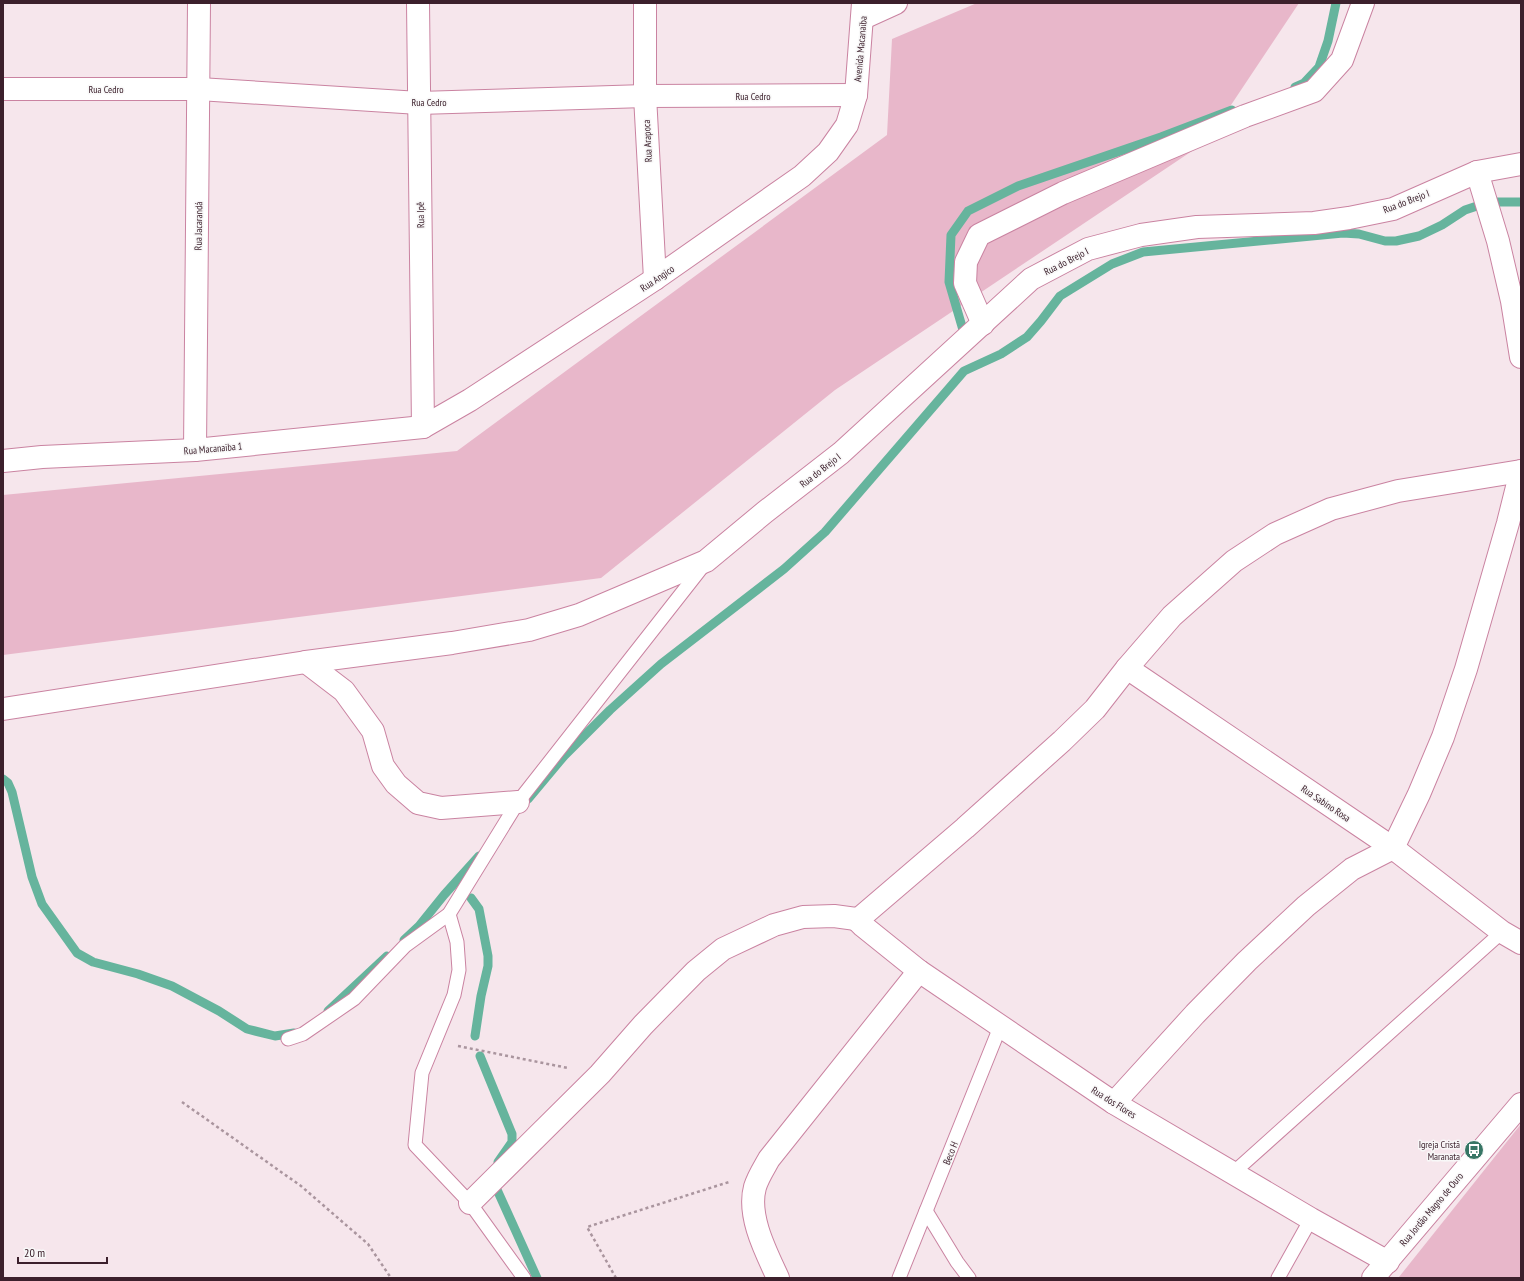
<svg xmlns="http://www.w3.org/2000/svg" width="1524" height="1281" font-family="'PT Sans Narrow',sans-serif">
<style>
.green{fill:#e8b7ca}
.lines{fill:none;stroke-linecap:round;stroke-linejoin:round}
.stream{stroke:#66b49d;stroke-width:9}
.lane-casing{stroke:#ca83a1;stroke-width:15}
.street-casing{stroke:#ca83a1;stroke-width:24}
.path{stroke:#aa959e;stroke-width:2.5;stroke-dasharray:3 3;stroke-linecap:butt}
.lane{stroke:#fff;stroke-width:13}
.street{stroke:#fff;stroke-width:22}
.labels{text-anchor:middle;stroke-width:3;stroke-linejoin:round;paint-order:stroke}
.street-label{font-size:10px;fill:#3c202c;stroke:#f8f8f8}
.poi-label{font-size:10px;fill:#3c202c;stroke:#f8f8f8;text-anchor:end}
</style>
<rect width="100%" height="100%" fill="#f6e6ec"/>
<g class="green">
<polygon points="977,3 1299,3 1207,141 835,390 601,578 3,655 3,495 457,451 887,135 892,39"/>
<polygon points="1521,1124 1521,1278 1401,1278 1399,1277"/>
</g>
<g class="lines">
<g class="stream">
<polyline points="1295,87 1304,83 1319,67 1328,41 1336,3"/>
<polyline points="1490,202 1521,202"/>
<polyline points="963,330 949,282 951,235 968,211 1018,186 1161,137 1232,110"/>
<polyline points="3,779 8,783 12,792 32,877 42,904 77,953 93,962 138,974 172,986 219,1011 247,1029 275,1036 294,1033"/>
<polyline points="528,799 564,756 610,710 661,664 784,569 825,532 964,371 1001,354 1027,337 1041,321 1060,296 1112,264 1143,252 1343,233 1359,234 1385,241 1396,241 1419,236 1442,225 1465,210 1483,204"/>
<polyline points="471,898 479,909 488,956 488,966 481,996 475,1036"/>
<polyline points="404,940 419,926 444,895 479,856"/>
<polyline points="328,1011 387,956"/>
<polyline points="480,1056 512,1134 512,1142 498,1162"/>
<polyline points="494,1183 537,1278"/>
</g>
<defs>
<g id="lane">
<polyline points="449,914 457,942 459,970 454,995 422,1073 415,1145 470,1203 524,1278"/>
<polyline points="288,1039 303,1034 354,999 405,946 449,914 518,802 703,566"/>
<polyline points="1233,1173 1502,932"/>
<polyline points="926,1211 957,1262 969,1278"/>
<polyline points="899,1278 1000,1027"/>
<polyline points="1278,1278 1311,1219"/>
</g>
<g id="street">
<polyline points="418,3 423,427"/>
<polyline points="645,3 645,96 655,279"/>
<polyline points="863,18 896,3"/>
<polyline points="3,89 199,89 419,103 645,96 856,95"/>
<polyline points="1477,172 1498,241 1512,301 1521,357"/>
<polyline points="983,324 965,283 966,262 979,235 1063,193 1245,116 1314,91 1342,60 1363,3"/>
<polyline points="195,450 199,3"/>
<polyline points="3,461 42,457 195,450 423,427 470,400 655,279 802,176 828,152 847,125 856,95 863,3"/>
<polyline points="306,662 344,691 373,731 383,766 396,784 418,803 441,808 518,802"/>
<polyline points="1127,668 1393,848 1502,932 1521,943"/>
<polyline points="3,709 306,662 452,643 529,630 579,615 706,561 765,512 841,453 1031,279 1088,249 1141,235 1197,227 1314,223 1349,218 1393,209 1477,172 1521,164"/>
<polyline points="856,919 863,926 919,971 1114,1103 1311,1219 1388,1262"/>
<polyline points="1114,1103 1195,1014 1247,961 1306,906 1352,869 1393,848 1419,794 1443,737 1466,669 1508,523 1521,471"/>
<polyline points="470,1203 600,1074 643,1025 696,971 723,949 774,925 803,917 834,916 856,919 861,917 965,828 1062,741 1095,709 1127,668 1172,616 1234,561 1275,534 1331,509 1398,491 1521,471"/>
<path d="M778,1278C766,1252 747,1216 755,1187C758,1177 764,1168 769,1159L919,971"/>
<polyline points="1373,1278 1521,1104"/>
</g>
</defs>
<use href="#lane" class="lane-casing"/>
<use href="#street" class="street-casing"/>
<g class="path">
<polyline points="458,1046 568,1068"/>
<polyline points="182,1102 301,1186 368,1244 391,1278"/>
<polyline points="616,1278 587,1227 729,1182"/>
</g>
<use href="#lane" class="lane"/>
<use href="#street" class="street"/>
</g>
<defs>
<symbol id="bus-disc" viewBox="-11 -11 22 22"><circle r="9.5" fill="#377665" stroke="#f8f8f8"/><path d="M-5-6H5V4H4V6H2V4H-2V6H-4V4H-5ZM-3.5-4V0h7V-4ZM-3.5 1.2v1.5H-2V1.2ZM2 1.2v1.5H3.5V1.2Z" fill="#fff"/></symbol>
</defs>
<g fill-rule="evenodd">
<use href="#bus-disc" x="1463" y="1139" width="22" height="22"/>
</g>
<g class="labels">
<g class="street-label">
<text transform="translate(860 49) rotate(-85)" y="4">Avenida Macanaiba</text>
<text x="106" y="93">Rua Cedro</text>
<text x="753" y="100">Rua Cedro</text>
<text x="429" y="106">Rua Cedro</text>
<text transform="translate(647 141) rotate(-93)" y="4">Rua Arapoca</text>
<text transform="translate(1406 201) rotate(-21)" y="4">Rua do Brejo I</text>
<text transform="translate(420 215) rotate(-91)" y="4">Rua Ipê</text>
<text transform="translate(198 226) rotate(-89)" y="4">Rua Jacarandá</text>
<text transform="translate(1066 261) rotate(-27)" y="4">Rua do Brejo I</text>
<text transform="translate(657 278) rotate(-34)" y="4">Rua Angico</text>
<text transform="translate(213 448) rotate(-5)" y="4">Rua Macanaiba 1</text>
<text transform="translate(820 470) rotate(-38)" y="4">Rua do Brejo I</text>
<text transform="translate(1326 803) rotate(34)" y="4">Rua Sabino Rosa</text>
<text transform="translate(1114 1102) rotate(32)" y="4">Rua dos Flores</text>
<text transform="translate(950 1153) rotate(-68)" y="4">Beco H</text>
<text transform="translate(1431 1209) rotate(-50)" y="4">Rua Jordão Magno de Ouro</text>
</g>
<g class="poi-label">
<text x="1460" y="1148">Igreja Cristã<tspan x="1460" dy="12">Maranata</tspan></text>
</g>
</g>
<rect width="1524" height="1281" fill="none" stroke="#3c202c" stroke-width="8"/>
<path d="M18 1257v6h89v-6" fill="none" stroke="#3c202c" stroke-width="2"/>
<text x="24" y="1257" font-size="12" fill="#3c202c" stroke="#f8f8f8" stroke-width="3" paint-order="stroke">20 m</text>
</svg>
